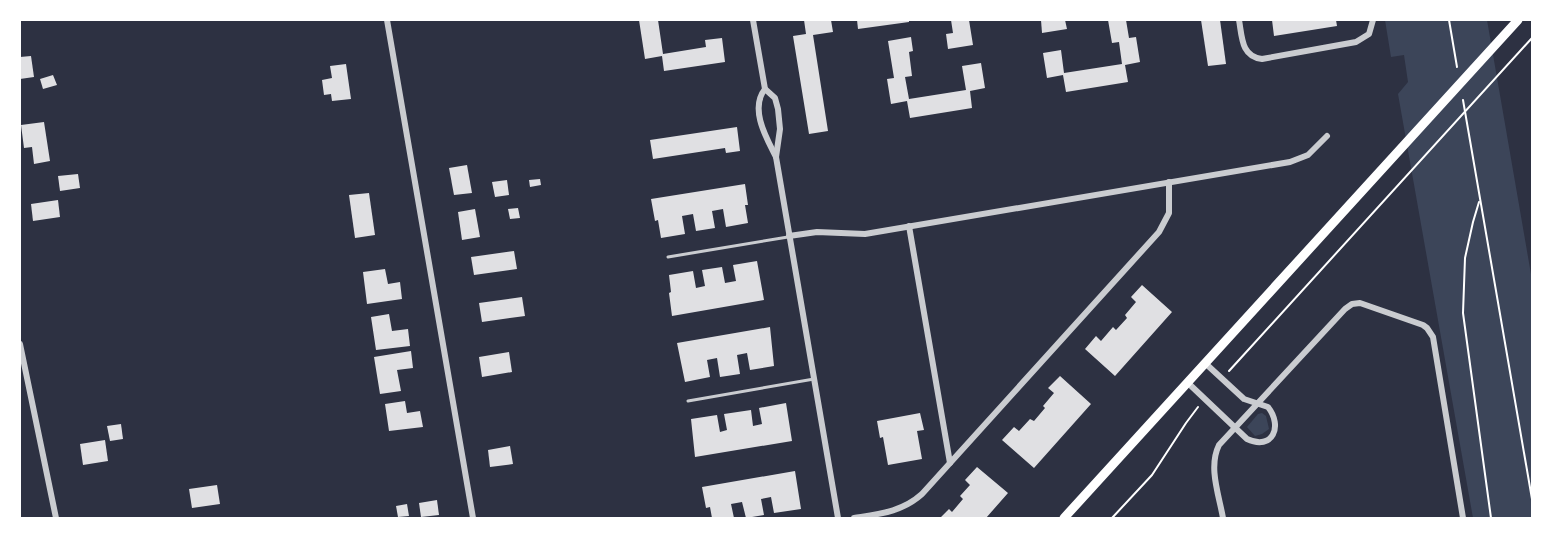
<svg xmlns="http://www.w3.org/2000/svg" width="1552" height="538" font-family="'Open Sans',sans-serif">
<style>
.green{fill:#3c4559}
.building{fill:#e0e0e3}
.lines{fill:none;stroke-linecap:round;stroke-linejoin:round}
.path{stroke:#fff;stroke-width:2}
.service{stroke:#caccd0;stroke-width:3}
.minor{stroke:#caccd0;stroke-width:6}
.secondary{stroke:#fff;stroke-width:9}
</style>
<rect width="100%" height="100%" fill="#2d3142"/>
<g class="green">
<polygon points="1385,20 1487,20 1532,280 1532,518 1473,518 1398,94 1408,82 1404,55 1391,57"/>
<polygon points="1262,413 1266,416 1269,429 1262,434 1255,436 1247,427 1258,414"/>
</g>
<g class="building">
<polygon points="639,20 658,20 663,54 706,47 705,40 722,38 725,62 664,71 662,56 645,59"/>
<polygon points="804,20 831,20 833,32 813,35 828,131 809,134 793,36 806,34"/>
<polygon points="857,20 909,20 909,22 858,29"/>
<polygon points="951,20 969,20 973,45 948,49 946,34 953,33"/>
<polygon points="1041,20 1065,20 1067,29 1042,33"/>
<polygon points="1108,20 1126,20 1129,38 1136,37 1140,62 1125,65 1128,82 1066,92 1063,75 1047,78 1043,53 1061,50 1064,73 1122,64 1119,42 1112,43"/>
<polygon points="1201,20 1220,20 1226,64 1208,66"/>
<polygon points="1272,20 1336,20 1337,26 1274,36"/>
<polygon points="911,37 913,51 909,52 912,76 905,77 909,99 966,90 962,66 981,63 985,88 970,91 972,108 910,118 907,101 891,104 887,79 894,78 888,41"/>
<polygon points="31,56 34,77 20,79 20,57"/>
<polygon points="346,64 351,99 332,101 331,94 324,95 322,80 332,78 330,66"/>
<polygon points="53,75 57,85 43,89 40,79"/>
<polygon points="44,122 50,161 34,164 32,147 24,148 21,125"/>
<polygon points="737,127 740,151 726,153 725,148 653,159 650,140"/>
<polygon points="467,165 472,193 454,195 449,168"/>
<polygon points="78,174 80,188 60,191 58,176"/>
<polygon points="540,179 541,185 530,187 529,180"/>
<polygon points="507,180 509,195 495,197 492,182"/>
<polygon points="745,184 748,205 745,205 748,223 726,227 723,209 712,211 715,228 696,231 693,214 682,216 685,234 661,238 658,220 655,221 651,199"/>
<polygon points="369,193 375,235 355,238 349,195"/>
<polygon points="58,200 60,217 33,221 31,204"/>
<polygon points="518,208 520,218 510,219 508,209"/>
<polygon points="475,209 480,237 462,240 458,212"/>
<polygon points="514,251 517,269 474,275 471,257"/>
<polygon points="757,261 764,300 672,316 669,293 671,292 669,275 693,271 696,288 705,286 702,270 722,267 725,283 736,281 733,265"/>
<polygon points="385,269 388,284 400,282 402,299 367,304 363,272"/>
<polygon points="1142,285 1172,312 1115,376 1085,349 1096,336 1101,341 1113,327 1116,330 1127,318 1125,315 1136,302 1131,297"/>
<polygon points="522,297 525,316 482,322 479,303"/>
<polygon points="389,314 392,331 408,329 410,346 376,350 371,317"/>
<polygon points="770,327 774,366 750,370 747,353 737,355 740,374 720,377 717,358 707,360 710,377 685,382 677,343"/>
<polygon points="411,351 413,368 397,370 401,391 380,394 374,357"/>
<polygon points="509,352 512,372 482,377 479,357"/>
<polygon points="1060,376 1091,404 1034,468 1002,440 1014,427 1019,431 1030,419 1034,421 1045,408 1043,406 1054,393 1048,388"/>
<polygon points="405,401 407,413 420,411 423,427 389,431 385,404"/>
<polygon points="786,403 792,441 695,457 691,419 717,415 720,432 727,430 724,414 751,410 753,426 762,424 759,408"/>
<polygon points="920,413 924,430 917,431 922,459 888,465 883,437 880,438 877,421"/>
<polygon points="121,424 123,439 110,441 107,426"/>
<polygon points="105,440 108,461 83,465 80,444"/>
<polygon points="510,446 513,464 490,467 488,450"/>
<polygon points="977,467 1008,493 986,518 940,518 949,509 952,512 963,499 960,496 970,485 965,480"/>
<polygon points="795,471 801,509 774,513 771,497 761,499 764,515 746,518 742,502 731,504 734,518 712,518 710,507 706,508 702,487"/>
<polygon points="217,485 220,504 192,508 189,489"/>
<polygon points="437,500 439,515 421,517 419,503"/>
<polygon points="407,504 409,516 398,517 396,506"/>
</g>
<g class="lines">
<g class="path">
<polyline points="1449,20 1457,67"/>
<polyline points="1463,100 1532,499"/>
<polyline points="1479,202 1473,222 1465,258 1463,313 1491,518"/>
<polyline points="1229,371 1532,38"/>
<polyline points="1112,518 1152,475 1186,423 1198,407"/>
</g>
<g class="service">
<polyline points="668,257 788,237"/>
<polyline points="688,401 814,379"/>
</g>
<g class="minor">
<polyline points="387,20 473,518"/>
<polyline points="753,20 765,89 775,98 778,109 780,129 776,157"/>
<path d="M1239,20C1242,36 1241,57 1262,59L1356,42L1369,34L1373,20"/>
<path d="M765,89C749,109 767,139 776,157L838,518"/>
<polyline points="909,226 950,463"/>
<polyline points="789,236 817,232 865,234 1290,162 1308,155 1327,136"/>
<polyline points="20,344 56,518"/>
<path d="M1187,382L1247,439C1273,451 1283,426 1268,407L1244,399L1205,363"/>
<path d="M854,518C879,514 902,512 922,494L1159,232L1169,213V182"/>
<path d="M1223,518C1219,495 1208,467 1219,445L1345,309L1352,304L1360,303L1423,325L1427,328L1433,337L1463,518"/>
</g>
<polyline class="secondary" points="1064,518 1518,20"/>
</g>
<rect width="1552" height="538" fill="none" stroke="#ffffff" stroke-width="42"/>
</svg>
